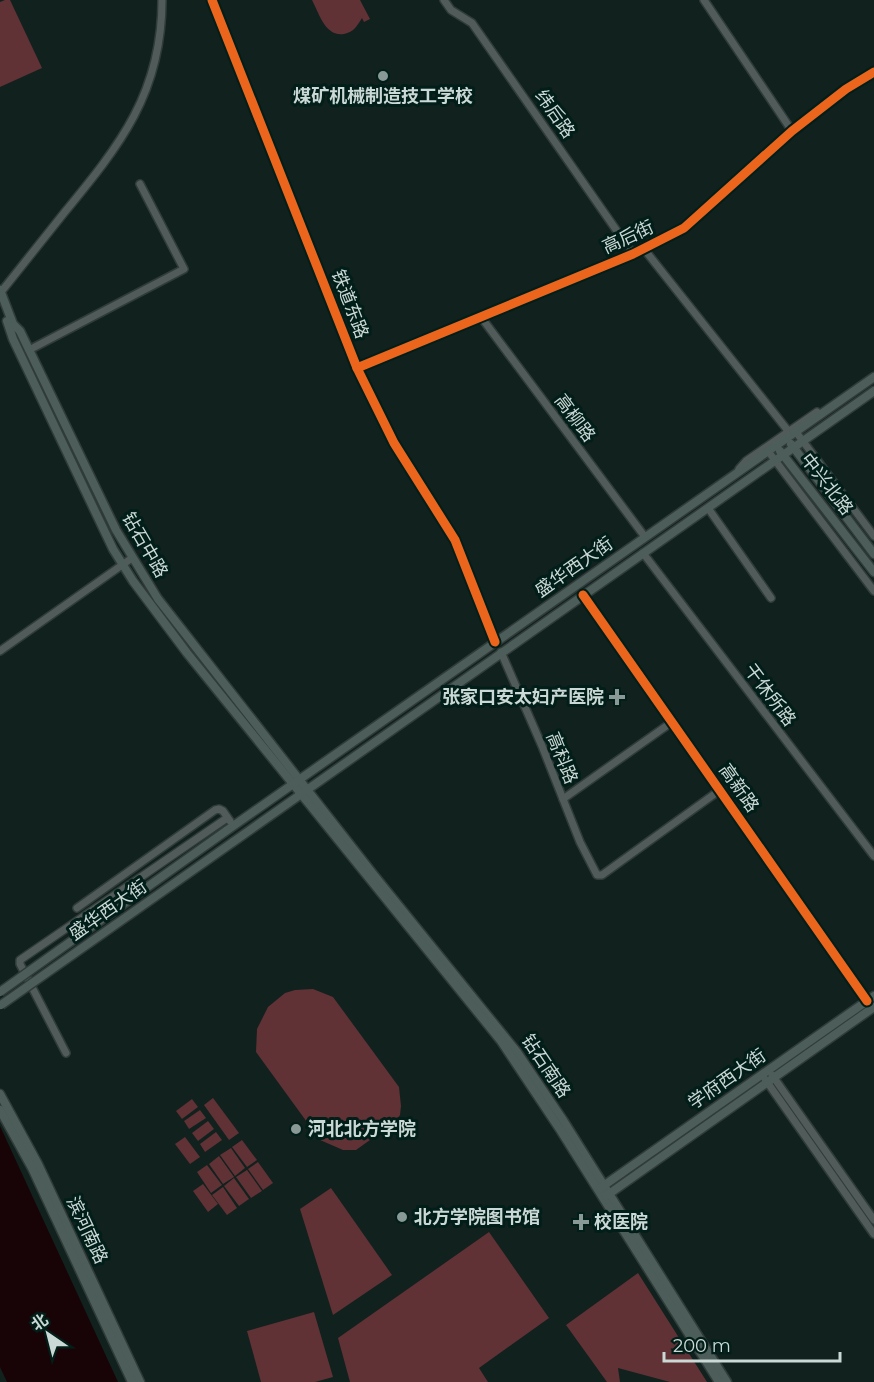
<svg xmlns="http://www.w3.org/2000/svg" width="874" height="1382" font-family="Montserrat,'Noto Sans SC',sans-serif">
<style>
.green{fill:#603135}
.water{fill:#180406}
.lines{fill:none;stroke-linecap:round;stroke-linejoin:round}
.minor-casing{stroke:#303c39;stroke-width:10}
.major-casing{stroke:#303c39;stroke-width:11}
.minor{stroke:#515c5a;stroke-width:7}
.major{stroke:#4d5d5a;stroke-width:8}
.major-bridge-casing{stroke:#303c39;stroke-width:11;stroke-linecap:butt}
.major-bridge{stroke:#4d5d5a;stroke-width:8}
.cycleway-casing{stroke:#021e19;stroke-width:13}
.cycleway{stroke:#eb651d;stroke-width:9}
.poi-dot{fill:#899995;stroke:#021e19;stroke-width:2}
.labels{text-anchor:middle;stroke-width:6;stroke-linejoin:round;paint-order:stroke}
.poi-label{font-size:18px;font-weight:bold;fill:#cad9d5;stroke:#021e19;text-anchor:start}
.street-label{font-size:18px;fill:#cad9d5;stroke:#021e19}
</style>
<rect width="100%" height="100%" fill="#11211e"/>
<g class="green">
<polygon points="5,0 10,0 42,68 0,87 0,2"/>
<path d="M312,0H360L370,19L364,22L362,18C357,26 354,32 344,34C325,37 319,13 312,0Z"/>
<polygon points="313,989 333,997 399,1087 401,1106 400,1115 395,1122 356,1150 343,1150 320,1140 256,1052 257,1029 268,1007 285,993 295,990"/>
<polygon points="213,1098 239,1133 229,1140 204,1105"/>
<polygon points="192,1099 198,1107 182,1119 176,1111"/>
<polygon points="200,1110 206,1118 189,1129 184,1121"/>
<polygon points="208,1121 214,1129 198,1141 192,1133"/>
<polygon points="216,1132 222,1140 205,1152 200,1144"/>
<polygon points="185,1137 200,1157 190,1164 175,1144"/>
<polygon points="242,1140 257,1160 247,1167 232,1147"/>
<polygon points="231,1148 245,1168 235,1176 220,1155"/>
<polygon points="219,1156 234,1177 223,1184 209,1164"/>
<polygon points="258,1162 273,1183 263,1190 248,1169"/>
<polygon points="207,1165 222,1185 211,1193 197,1172"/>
<polygon points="247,1170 262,1191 251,1198 236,1177"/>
<polygon points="234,1178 249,1199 239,1206 224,1186"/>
<polygon points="203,1184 218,1204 208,1212 193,1191"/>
<polygon points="223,1187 237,1208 227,1215 212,1195"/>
<polygon points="331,1188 392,1275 333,1315 300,1209"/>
<polygon points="489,1232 549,1318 479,1368 488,1382 350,1382 338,1338"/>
<polygon points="638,1273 707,1382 670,1382 618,1368 620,1382 607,1382 566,1325"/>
<polygon points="314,1312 333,1377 315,1382 261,1382 247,1331"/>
</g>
<polygon class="water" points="0,1126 118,1382 7,1382 0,1367"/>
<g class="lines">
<defs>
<g id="minor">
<polyline points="212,0 357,368 394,443 455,540 495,642"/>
<polyline points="444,0 451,10 472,23 633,254"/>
<polyline points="704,0 792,131"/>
<polyline points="644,249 789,432"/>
<path d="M1,292C22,266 43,239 64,213C120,145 162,93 162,0"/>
<polyline points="481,317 645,537"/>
<polyline points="29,350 184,269 140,184"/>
<polyline points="357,368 633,254 684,228 792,131 846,89 874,72"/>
<polyline points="796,432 874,536"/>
<polyline points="768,451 874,591"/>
<polyline points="739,469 746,461 817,412"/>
<polyline points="708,508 771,598"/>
<polyline points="643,553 874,856"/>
<polyline points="583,595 867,1001"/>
<polyline points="0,651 132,558"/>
<polyline points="501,652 542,746 580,842 597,875 602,875 720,790"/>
<polyline points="563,799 672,722"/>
<polyline points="77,908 215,810 219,809 223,811 230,821"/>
<polyline points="66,1053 20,964 20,960 227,818"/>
<polyline points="772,1075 874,1220"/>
<polyline points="765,1079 874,1234"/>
</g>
<g id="major">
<polyline points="0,290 13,324 20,331 116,530 158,599 373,874 517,1052 563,1120 727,1382"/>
<polyline points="7,321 13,339 113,549 133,581 187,653 501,1041 561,1131 719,1382"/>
<polyline points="791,444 874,554"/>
<polyline points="780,451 874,572"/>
<polyline points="226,831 874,377"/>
<polyline points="233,842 874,391"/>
<polyline points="0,1094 38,1164 140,1382"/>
<polyline points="0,1110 32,1168 132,1382"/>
<polyline points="599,1189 874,996"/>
<polyline points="606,1196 874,1007"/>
</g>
</defs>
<use href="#minor" class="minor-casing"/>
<use href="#major" class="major-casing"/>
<use href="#minor" class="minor"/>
<use href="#major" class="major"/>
<defs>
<g id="major-bridge">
<polyline points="0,992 226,831"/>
<polyline points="1,1005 233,842"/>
</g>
</defs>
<use href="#major-bridge" class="major-bridge-casing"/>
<use href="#major-bridge" class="major-bridge"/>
<defs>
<g id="cycleway">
<polyline points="212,0 357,368 394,443 455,540 495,642"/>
<polyline points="357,368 633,254 684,228 792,131 846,89 874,72"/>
<polyline points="583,595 867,1001"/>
</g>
</defs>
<use href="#cycleway" class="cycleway-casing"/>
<use href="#cycleway" class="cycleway"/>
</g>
<g class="poi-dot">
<circle cx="383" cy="76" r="6"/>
<path d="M614 688h6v6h6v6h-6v6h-6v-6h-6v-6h6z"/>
<circle cx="296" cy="1129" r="6"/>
<circle cx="402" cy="1217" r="6"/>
<path d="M578 1213h6v6h6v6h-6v6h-6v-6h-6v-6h6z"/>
</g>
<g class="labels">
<g class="poi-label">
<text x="383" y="102" text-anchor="middle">煤矿机械制造技工学校</text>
<text x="604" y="703" text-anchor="end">张家口安太妇产医院</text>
<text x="308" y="1135">河北北方学院</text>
<text x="414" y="1223">北方学院图书馆</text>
<text x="594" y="1228">校医院</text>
</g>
<g class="street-label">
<text transform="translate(555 114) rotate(55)" y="6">纬后路</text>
<text transform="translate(628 237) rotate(-25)" y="6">高后街</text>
<text transform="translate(350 304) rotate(69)" y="6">铁道东路</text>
<text transform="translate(575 418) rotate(53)" y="6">高柳路</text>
<text transform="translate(827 484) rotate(52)" y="6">中兴北路</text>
<text transform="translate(145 545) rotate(60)" y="6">钻石中路</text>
<text transform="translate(574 567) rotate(-35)" y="6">盛华西大街</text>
<text transform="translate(770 695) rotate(53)" y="6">干休所路</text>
<text transform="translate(562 758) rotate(68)" y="6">高科路</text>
<text transform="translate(739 788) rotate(55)" y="6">高新路</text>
<text transform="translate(108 910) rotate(-35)" y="6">盛华西大街</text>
<text transform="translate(546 1066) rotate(56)" y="6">钻石南路</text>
<text transform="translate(727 1079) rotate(-35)" y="6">学府西大街</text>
<text transform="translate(87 1230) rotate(65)" y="6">滨河南路</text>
</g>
</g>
<g transform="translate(48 1334) rotate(325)" stroke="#021e19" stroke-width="4.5" paint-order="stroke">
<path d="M0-4.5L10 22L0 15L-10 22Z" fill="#cad9d5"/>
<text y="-9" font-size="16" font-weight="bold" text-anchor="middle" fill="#cad9d5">北</text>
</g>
<path d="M664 1352v9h176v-9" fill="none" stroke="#cad9d5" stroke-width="3"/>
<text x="673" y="1352" font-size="18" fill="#cad9d5" stroke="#021e19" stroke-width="4.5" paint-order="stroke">200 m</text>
</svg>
